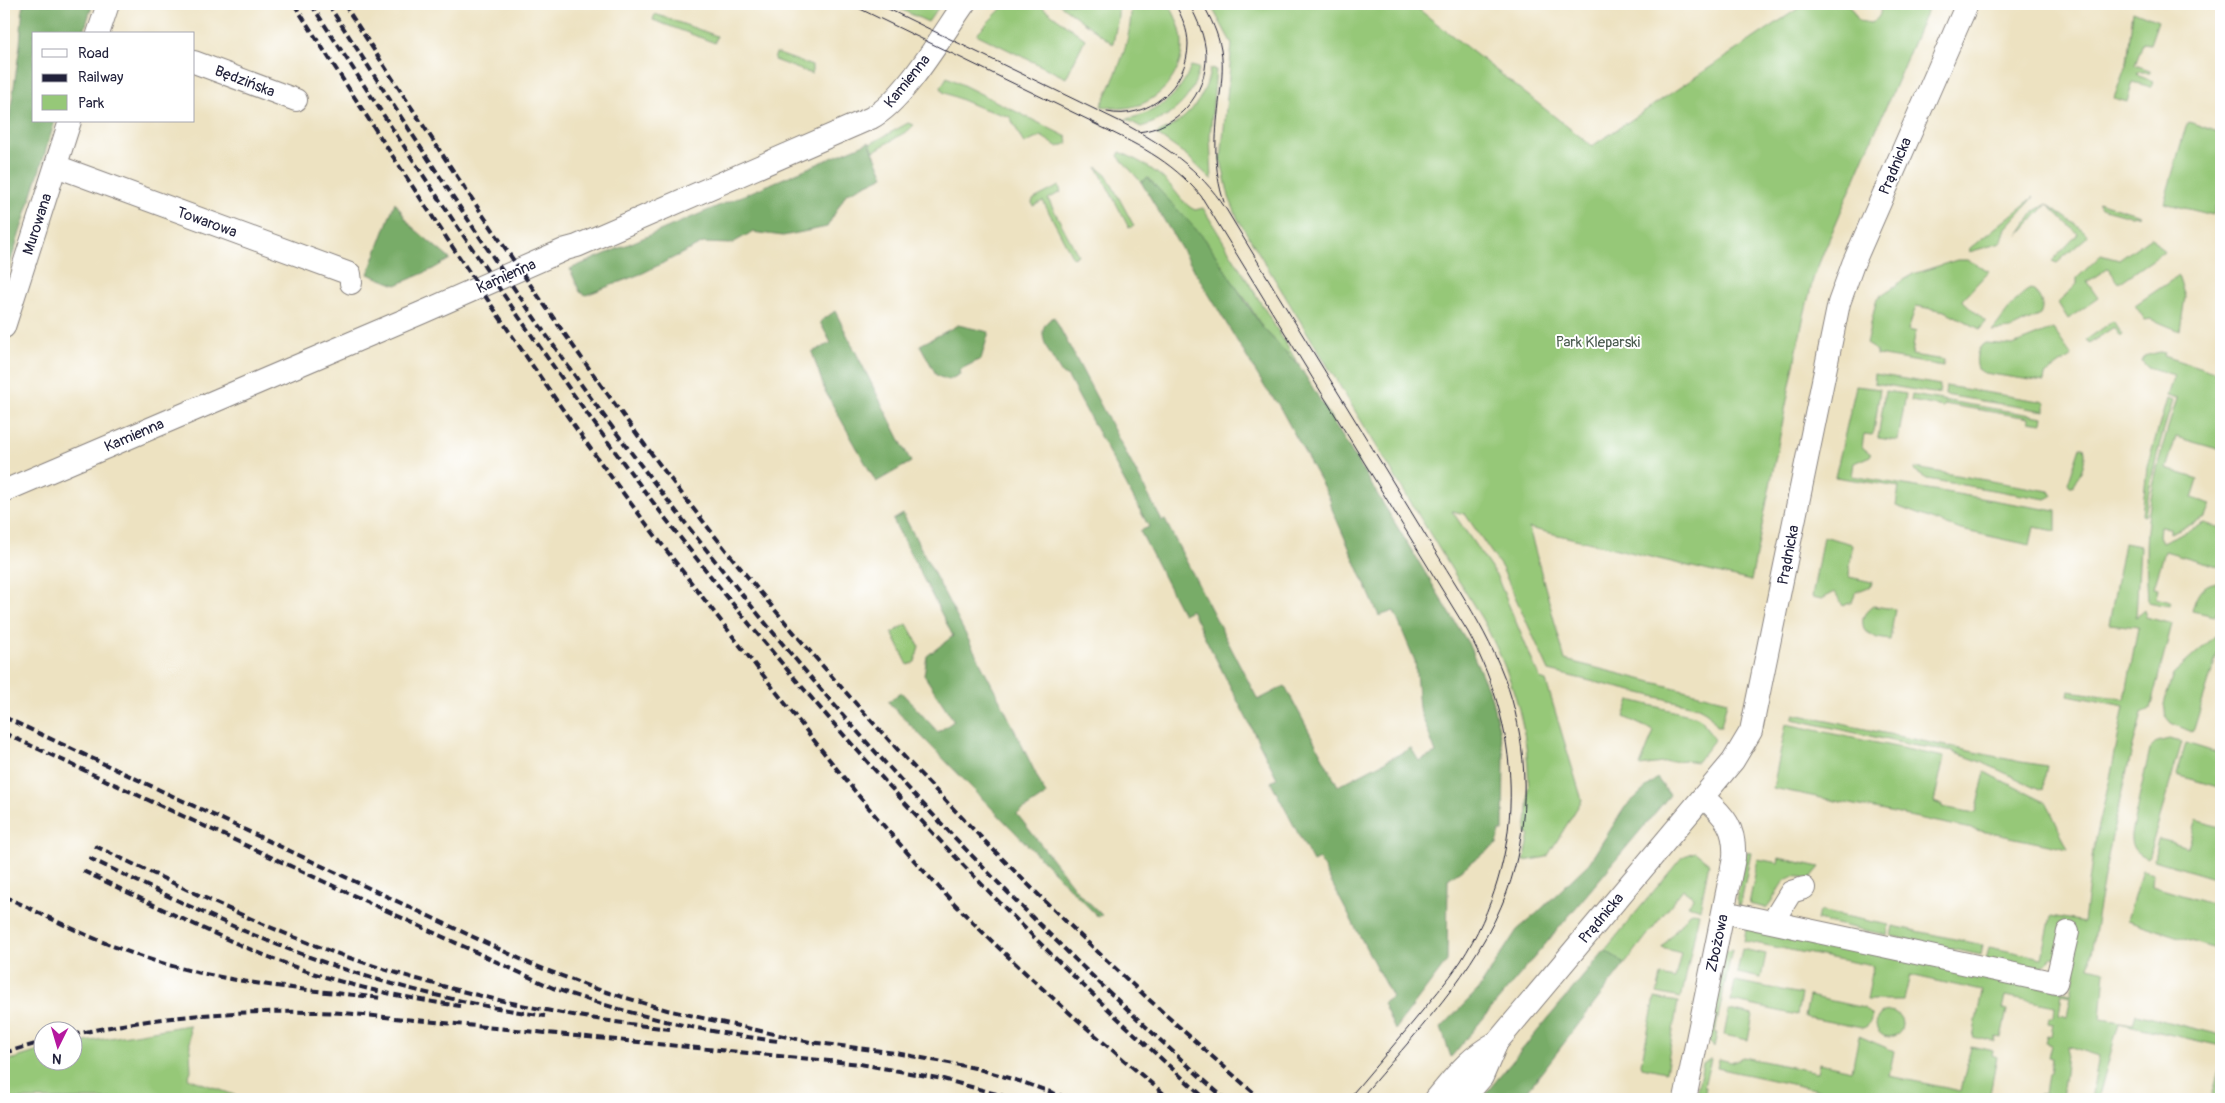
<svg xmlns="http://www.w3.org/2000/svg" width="2225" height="1103" font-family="Pangolin,sans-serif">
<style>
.green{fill:#96c878;stroke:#5c755a;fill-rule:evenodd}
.forest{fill:#78ac68;stroke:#4d6752}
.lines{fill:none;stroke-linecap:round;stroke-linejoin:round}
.minor-casing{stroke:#88827e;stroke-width:24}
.minor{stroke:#fff;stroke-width:22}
.tram{stroke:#22223b;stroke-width:1}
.rail{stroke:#22223b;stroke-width:4;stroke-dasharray:8 4;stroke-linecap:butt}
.labels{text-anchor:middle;stroke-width:4;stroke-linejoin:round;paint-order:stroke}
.street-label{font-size:15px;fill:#22223b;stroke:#fff}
.park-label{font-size:15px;fill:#4b5c50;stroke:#fff}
</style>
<rect width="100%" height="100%" fill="#fff"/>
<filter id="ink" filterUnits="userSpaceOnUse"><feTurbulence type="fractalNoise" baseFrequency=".02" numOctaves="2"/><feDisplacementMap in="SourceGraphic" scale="10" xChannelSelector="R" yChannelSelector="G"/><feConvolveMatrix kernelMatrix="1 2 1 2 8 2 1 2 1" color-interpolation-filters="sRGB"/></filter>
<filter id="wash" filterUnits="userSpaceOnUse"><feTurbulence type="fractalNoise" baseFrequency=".0096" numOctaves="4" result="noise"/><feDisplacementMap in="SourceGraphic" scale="20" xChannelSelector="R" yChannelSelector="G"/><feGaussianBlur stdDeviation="1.12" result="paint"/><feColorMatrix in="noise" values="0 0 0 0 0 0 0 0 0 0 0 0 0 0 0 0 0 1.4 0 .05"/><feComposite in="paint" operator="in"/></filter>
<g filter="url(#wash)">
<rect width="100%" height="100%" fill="#ede2c1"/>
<g class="green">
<polygon points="889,4 941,4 928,22"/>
<polygon points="1006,4 1038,4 1085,39 1066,78 976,34"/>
<polygon points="1059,4 1118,4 1118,17 1113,44"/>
<path d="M1131,4H1169C1176,17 1182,30 1182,44C1183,76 1156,106 1124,108C1117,109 1109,107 1101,106C1117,73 1132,41 1131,4Z"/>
<path d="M1210,4H1412L1592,146L1805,4H1848L1859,21L1870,23C1879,20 1882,13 1880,4H1930L1824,251L1813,279L1803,320L1751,581L1529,528L1565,660L1727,701L1721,726H1717L1707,712L1698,707L1549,671L1502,568L1465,514L1452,511L1497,577L1540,679L1546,681L1582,800L1547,857L1524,861L1530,835L1526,834C1535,751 1521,691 1482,619L1238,219L1229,197L1221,160L1232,44Z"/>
<polygon points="2133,11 2158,21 2150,44 2143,43 2135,65 2150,70 2150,72 2139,72 2137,74 2139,76 2153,81 2151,87 2133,82 2127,102 2114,98 2127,62"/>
<polygon points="655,14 717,36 715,43 653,20"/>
<polygon points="776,53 812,66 812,74 774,60"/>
<path d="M1191,66L1199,68C1193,100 1171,118 1141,127L1126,119C1157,113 1180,96 1191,66Z"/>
<path d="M1210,69L1216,70L1210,136L1212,180L1186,155L1156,134C1184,123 1206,100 1210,69Z"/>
<polygon points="947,77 1067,137 1068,143 1058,147 1041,136 1024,144 1010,117 981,108 943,92 941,87"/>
<polygon points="2189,122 2221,133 2221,188 2213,215 2164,203 2186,126"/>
<polygon points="908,123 914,125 909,130 874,151 870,144"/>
<path d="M1120,152C1138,160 1156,170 1170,185C1178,194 1184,205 1195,210L1203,208L1300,367L1262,327L1246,300L1149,178L1141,182L1118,156Z"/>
<polygon points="1097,167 1106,174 1134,226 1129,228"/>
<polygon points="1059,186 1061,192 1048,199 1078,255 1073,258 1043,201 1033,206 1032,202 1034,199"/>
<polygon points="2034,197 2006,228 2001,243 1969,252 1970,248"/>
<polygon points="2098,202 2140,215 2130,216 2101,208"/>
<polygon points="2047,204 2018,236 2035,211 2047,204 2083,230 2088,236 2057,263 2052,261 2078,234"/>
<polygon points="2151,237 2164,252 2119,283 2108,268 2087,282 2098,298 2068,319 2058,303 2077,284 2077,278 2101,255 2119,260"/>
<polygon points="1957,260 1968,260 1989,271 1962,300 1986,322 1980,329 1945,311 1916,306 1908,330 1917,332 1915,334 1912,355 1944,360 1943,366 1877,355 1877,351 1866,344 1877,298 1913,274"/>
<polygon points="2178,276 2185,297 2180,331 2151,319 2145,320 2135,305"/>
<path d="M2031,289C2040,294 2045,306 2040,315L2011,329L1992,331C2001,321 2019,292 2031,289Z"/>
<polygon points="2113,321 2123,335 2121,337 2114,327 2089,344 2086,340"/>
<path d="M2053,329L2072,356L2045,375L2044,382L1984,373L1978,369C1975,361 1976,348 1985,343L2013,345Z"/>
<path d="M2160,352L2165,353L2164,356L2221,374V450L2176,437L2166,469L2198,479L2192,498L2211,504L2206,518L2170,533V528L2160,527L2159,536L2162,542L2205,523L2221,528V567L2165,551L2154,587L2158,588L2156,598L2171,602L2169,606L2148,602C2147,578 2145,554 2147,530C2151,484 2163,442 2177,399L2167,396L2174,375L2147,367L2142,361L2144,356Z"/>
<polygon points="1875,374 1940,385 1939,394 1874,383"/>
<polygon points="1856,386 1880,389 1874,432 1872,435 1864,434 1862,447 1871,454 1870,456 1854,463 1852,476 2056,511 2056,531 2034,527 2030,545 1961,530 1896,506 1899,487 1835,477"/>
<polygon points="1946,386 2045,402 2045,411 1945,395"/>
<polygon points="1885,391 1906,394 1898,441 1878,438"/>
<polygon points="1912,395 2043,417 2042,423 2029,421 2029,418 1944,404 1943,407 1911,401"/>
<path d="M2167,399L2173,401C2160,439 2151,476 2145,516L2142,515L2147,467Z"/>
<path d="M2080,447H2084C2088,458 2080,476 2073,486H2070L2068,483Z"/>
<polygon points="1915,468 2049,491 2052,496 2046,499 1927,479 1914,471"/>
<polygon points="1823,536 1852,544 1849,577 1872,582 1871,586 1856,592 1852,602 1843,606 1835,592 1822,599 1812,597"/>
<path d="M2124,543L2140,546L2136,617L2144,610L2146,617L2172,624L2150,709L2142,714C2118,797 2102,881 2089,967L2105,971L2101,1019L2133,1024L2136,1014L2221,1035V1046L2119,1023L2098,1099H2091L2099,1056L2068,1046L2062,1099H2038L2039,1094H2045L2048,1074L2050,1073L2052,1058L2048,1057L2051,1044L2045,1042L2047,1035L2051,1036L2053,1024L2048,1023L2049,1017H2054L2055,1006L2006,996L2003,1009L2007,1010L2001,1038L1996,1037L1995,1042L1973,1037L1982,991L1910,975L1904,1000H1867L1873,966L1744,941L1747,923L2071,993L2075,972L2071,962L2052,957L2043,966L2037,968L1986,961L1989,947L2042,958L2051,916L2084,922L2093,851L2111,774L2124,706L2068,695L2069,691L2125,699L2138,627L2109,624ZM2062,994L2071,996L2067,1017L2059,1015Z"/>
<path d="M2221,582V606L2217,610L2215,616L2192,611C2196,595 2202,582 2221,582Z"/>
<path d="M1873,606L1895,609L1890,640L1877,638L1865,631C1860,620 1863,613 1873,606Z"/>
<polygon points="907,624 919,646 915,662 908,665 892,633"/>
<polygon points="2221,631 2221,642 2194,729 2192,732 2171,723 2166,717 2164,704 2173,674"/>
<polygon points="1630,700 1697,717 1702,720 1714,740 1697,762 1684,760 1640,766 1654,731 1624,717"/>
<path d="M1794,714L2021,762L2047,766L2042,790C2013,778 1985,761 1954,753V751L1911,745L1792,719Z"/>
<polygon points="1786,724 1944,757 1934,802 1942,805 1942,807 1975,813 1985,772 2047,803 2068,849 1773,788"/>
<path d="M2169,739L2182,742L2148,858C2136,854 2130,848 2131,834L2150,749L2157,742Z"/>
<polygon points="2186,743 2221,754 2221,788 2177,775"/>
<polygon points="2197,820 2221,828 2221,880 2154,860 2157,843 2160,839 2188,847"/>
<polygon points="1695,852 1709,863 1700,909 1688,905 1694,897 1683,889 1625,964 1605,950 1682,857"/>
<polygon points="1746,852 1751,853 1740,907 1736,900"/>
<path d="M1779,858L1820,867L1810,879C1779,870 1783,889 1766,908L1749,904L1758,859L1778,863Z"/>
<polygon points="2142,870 2153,873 2152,886 2221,907 2221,951 2127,920"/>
<polygon points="1819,911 1889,925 1887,935 1817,920"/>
<polygon points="1692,912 1699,913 1682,995 1680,998 1657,993 1661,976 1675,979 1681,953 1662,948 1689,913"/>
<polygon points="1893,926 1983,945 1981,955 1891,936"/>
<polygon points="1732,949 1715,1033 1717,1033 1714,1048 1708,1040 1725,952"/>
<polygon points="1742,949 1766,954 1761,978 1737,973"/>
<polygon points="1735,981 1801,994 1797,1015 1731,1001"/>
<path d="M1809,996L1864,1008L1871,1015C1872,1022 1868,1027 1862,1028L1805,1017Z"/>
<polygon points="1655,998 1678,1002 1666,1072 1642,1067 1641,1064"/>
<polygon points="1729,1010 1753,1015 1748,1040 1724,1035"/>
<circle cx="1889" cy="1024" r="13"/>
<polygon points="189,1025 191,1071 188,1078 245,1099 4,1099 4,1062 42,1050 42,1060 72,1060 73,1044"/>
<polygon points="1859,1036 1894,1051 1889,1076 1961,1091 1971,1046 1993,1051 1992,1055 1997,1057 1989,1099 1860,1099 1717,1068 1719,1059 1731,1062 1743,1057 1817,1072 1819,1063 1852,1070"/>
<polygon points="1710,1059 1711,1059 1704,1086 1706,1087 1704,1099 1695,1099 1703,1064"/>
<polygon points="2219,1070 2221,1071 2221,1099 2211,1099"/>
</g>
<g class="forest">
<polygon points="23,4 84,4 92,6 83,34 34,34 34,121 55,121 4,283 4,156 20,45"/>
<polygon points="869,142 884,176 846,194 827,227 783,236 752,232 731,244 703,243 643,273 586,295 580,292 570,269"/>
<path d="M1148,178L1205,239L1262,327L1300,367L1468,643L1491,696L1499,729L1504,757L1503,831H1500L1497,844L1448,879L1447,961L1395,1030L1383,1003L1392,997L1319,859L1313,862L1271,782L1277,778L1191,610L1183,614L1140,531L1149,527L1068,377L1062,374C1053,358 1029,329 1054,317L1162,521L1165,520L1258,700L1285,686L1338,786L1411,748L1419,761L1436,753L1419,708L1415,661L1394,611L1379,616L1332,509L1330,499L1278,404L1266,389L1141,182Z"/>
<polygon points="395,202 410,225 450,259 433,269 396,285 368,274"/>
<polygon points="835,311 911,462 876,482 825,391 812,352 831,343 820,322"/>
<polygon points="958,325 989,332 981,359 959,370 960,374 949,380 937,376 920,345"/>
<polygon points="903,514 1002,704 1046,795 1017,814 1078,892 1102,915 1098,917 888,702 901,692 938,732 954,721 924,675 927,656 953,636 893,520"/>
<polygon points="1657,778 1670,795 1451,1057 1441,1028 1478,990 1517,930 1536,914 1589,863 1625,807"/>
<polygon points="1605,950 1625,964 1521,1099 1481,1099"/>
</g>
</g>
<g filter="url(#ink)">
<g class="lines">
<defs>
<g id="minor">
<polyline points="98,34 108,4"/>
<polyline points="194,62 296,100"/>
<polyline points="56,166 350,274 351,283"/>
<polyline points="4,327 70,121"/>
<path d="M4,491L421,313L566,249L577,246L871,118C904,101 942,35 964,4"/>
<polyline points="1724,912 2056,983 2068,932"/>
<polyline points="1773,921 1791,892 1804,888"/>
<path d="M1436,1099C1456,1075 1468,1058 1497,1042"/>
<polyline points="1463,1099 1482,1077 1497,1042 1733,761 1751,731 1839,303 1853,264 1967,4"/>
<path d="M1685,1099L1734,858C1736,828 1725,816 1703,797"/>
</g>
</defs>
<use href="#minor" class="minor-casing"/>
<use href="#minor" class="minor"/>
<g class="tram">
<polyline points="850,4 1099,125"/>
<path d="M878,4L1121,122C1164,145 1199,168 1226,209C1290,316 1357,422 1421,528C1454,583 1494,638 1512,700C1529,761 1529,832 1507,892C1477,972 1414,1034 1360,1099"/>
<path d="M1203,4C1211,19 1218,33 1221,50C1224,68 1221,86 1219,103C1215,137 1213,169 1224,202"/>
<path d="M1107,112C1148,121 1188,86 1188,44C1188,30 1182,17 1175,4"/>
<path d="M1093,123C1136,144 1170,159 1201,196L1468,632C1525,738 1526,858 1461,961C1447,982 1430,1001 1414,1021C1392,1047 1370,1073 1348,1099"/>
<path d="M1138,132C1177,128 1207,95 1206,55C1205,37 1198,20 1189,4"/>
</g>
<g class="rail">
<path d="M294,4C384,143 473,281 568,417C622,494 680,568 738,643C806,730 873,819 950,899C1019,971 1094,1035 1170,1099"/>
<path d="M311,4C416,165 521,327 637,481C805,705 997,913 1206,1099"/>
<path d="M328,4C431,163 533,325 649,476C720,569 794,660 871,747C982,871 1101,988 1225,1099"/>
<path d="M344,4C460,183 578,362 710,530C874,738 1060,926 1261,1099"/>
<polyline points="4,717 531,964 593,988 667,1010 810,1042 896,1053 975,1068 1022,1082 1070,1099"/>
<path d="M4,733L553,988C627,1014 701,1032 778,1041"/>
<path d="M95,846C179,885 262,928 350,958C453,993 562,1017 670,1029"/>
<path d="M89,858C161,892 232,929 307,956C383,985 465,1004 545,1016"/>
<path d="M83,871C145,900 206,932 269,957C330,982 395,997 460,1006"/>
<path d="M4,896C56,921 109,948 165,964C235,984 309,990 382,998"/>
<path d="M72,1035C162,1014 253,1009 344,1013L860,1064L943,1079L1014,1099"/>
<polyline points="4,1053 42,1042"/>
</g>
</g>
</g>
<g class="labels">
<g class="street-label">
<text transform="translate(245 81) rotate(21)" y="5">Będzińska</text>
<text transform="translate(907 81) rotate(-51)" y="5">Kamienna</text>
<text transform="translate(1895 166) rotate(-67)" y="5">Prądnicka</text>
<text transform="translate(207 222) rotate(20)" y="5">Towarowa</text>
<text transform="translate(37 224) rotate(-72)" y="5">Murowana</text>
<text transform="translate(506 276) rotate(-24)" y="5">Kamienna</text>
<text transform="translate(134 435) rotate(-23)" y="5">Kamienna</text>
<text transform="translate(1788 555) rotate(-79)" y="5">Prądnicka</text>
<text transform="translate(1601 918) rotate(-50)" y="5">Prądnicka</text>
<text transform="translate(1717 943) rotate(-78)" y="5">Zbożowa</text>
</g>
<g class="park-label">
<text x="1598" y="347">Park Kleparski</text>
</g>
</g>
<rect width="2225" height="1103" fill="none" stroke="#fff" stroke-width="20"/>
<rect x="32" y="32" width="162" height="90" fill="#ffffff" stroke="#a7a7b1"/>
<rect x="42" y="49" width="25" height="8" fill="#ffffff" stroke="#a7a7b1"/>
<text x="78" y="58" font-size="15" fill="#22223b">Road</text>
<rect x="42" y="74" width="25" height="8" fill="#22223b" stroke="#a7a7b1"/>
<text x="78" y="82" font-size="15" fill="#22223b">Railway</text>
<rect x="42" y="95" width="25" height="15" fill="#96c878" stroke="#a7a7b1"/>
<text x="78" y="108" font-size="15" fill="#22223b">Park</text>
<g transform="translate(58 1046) rotate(185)"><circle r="24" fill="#ffffff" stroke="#a7a7b1"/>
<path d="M0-4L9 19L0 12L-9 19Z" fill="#b5179e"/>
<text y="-8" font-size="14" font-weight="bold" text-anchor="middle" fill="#22223b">N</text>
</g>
</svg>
